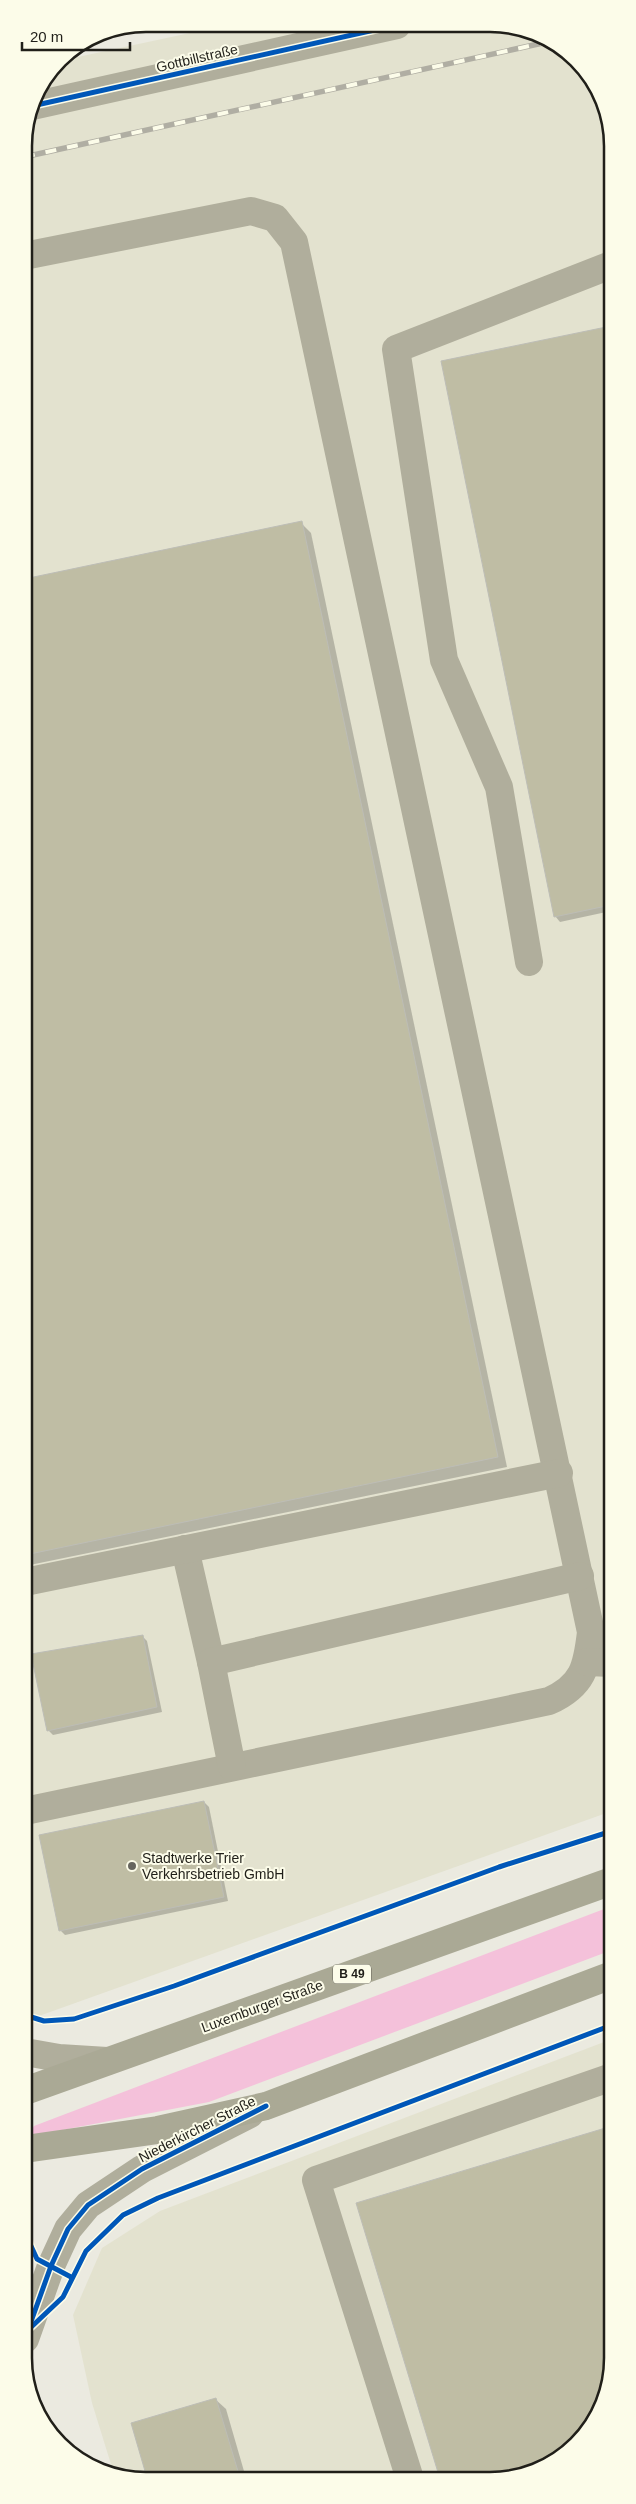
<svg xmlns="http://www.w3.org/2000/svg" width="636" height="2504" font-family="Arial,sans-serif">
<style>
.built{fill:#e3e2cf}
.green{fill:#f4c1da}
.shadow{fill:#0003}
.building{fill:#bfbda4;stroke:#bdbdb6}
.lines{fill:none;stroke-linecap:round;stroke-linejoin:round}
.minor{stroke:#b0ae9c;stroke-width:28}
.major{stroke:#aaa995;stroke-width:28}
.rail-casing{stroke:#b0aea3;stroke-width:5.5}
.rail{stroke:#fcfce9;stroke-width:4;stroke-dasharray:11;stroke-linecap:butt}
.cycleway-casing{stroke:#fcfce9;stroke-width:8}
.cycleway{stroke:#0057b8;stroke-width:5}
.poi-dot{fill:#67665f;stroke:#fcfce9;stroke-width:2}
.labels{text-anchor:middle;stroke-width:4;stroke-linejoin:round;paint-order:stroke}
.shield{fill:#fcfce9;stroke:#626157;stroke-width:1}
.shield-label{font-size:12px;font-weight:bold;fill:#201f19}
.street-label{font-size:14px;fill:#201f19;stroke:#fcfce9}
.poi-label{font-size:14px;fill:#201f19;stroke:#fcfce9;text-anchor:start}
.rim{fill:none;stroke:#201f19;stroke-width:2.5}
</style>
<rect width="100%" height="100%" fill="#ebeae0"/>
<g class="built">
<polygon points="232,24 514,26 551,40 582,65 611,130 612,1811 25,2021 24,139 33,99 59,61"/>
<polygon points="612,2039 612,2365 603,2405 582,2439 544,2467 506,2479 122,2478 114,2474 92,2403 73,2315 102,2248 160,2211"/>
</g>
<polygon class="green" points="612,1906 612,1950 209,2102 36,2135 30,2132 34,2126"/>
<g class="shadow">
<polygon points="611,327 611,911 560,922 555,916 442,362"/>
<polygon points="301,523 311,533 507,1467 25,1566 24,580"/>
<polygon points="612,1497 612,1510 610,1498"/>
<polygon points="142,1636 147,1641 162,1712 53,1735 48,1730"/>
<polygon points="204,1802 209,1807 228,1901 65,1935 60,1930"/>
<polygon points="612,2127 612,2365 603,2405 582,2439 544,2467 506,2479 441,2479"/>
<polygon points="215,2399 226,2409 246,2478 149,2478"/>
</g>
<g class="building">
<polygon points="611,326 611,905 554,917 441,361"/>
<polygon points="302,521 498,1457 25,1555 24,579"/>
<polygon points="143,1635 157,1707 47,1731 31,1654"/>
<polygon points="204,1801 224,1897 59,1931 39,1835"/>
<polygon points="612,2126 612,2365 603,2405 582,2439 544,2467 506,2479 440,2479 356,2203"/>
<polygon points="216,2398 240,2478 147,2478 131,2423"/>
</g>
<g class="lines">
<g class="minor">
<polyline points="32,106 397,25"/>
<path d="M24,256L251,211L275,218L294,242L591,1632C587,1667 583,1686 549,1701L25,1811"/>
<polyline points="529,962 499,787 444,660 396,349 611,265"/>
<polyline points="185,1549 211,1662"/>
<polyline points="25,1582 559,1473"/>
<polyline points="587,1662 612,1663"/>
<polyline points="232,1767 211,1662 580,1576"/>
<polyline points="25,2052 59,2058 107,2061"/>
<polyline points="25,2339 51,2266 68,2229 88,2205 142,2169 250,2114"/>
<polyline points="410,2479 316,2180 612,2077"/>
</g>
<g class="major">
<polyline points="25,2091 612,1881"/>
<polyline points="25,2149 158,2130 266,2106 612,1975"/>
</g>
<defs>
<polyline id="rail" points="24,157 552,41"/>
</defs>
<use href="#rail" class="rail-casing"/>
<use href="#rail" class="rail"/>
<defs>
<g id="cycleway">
<polyline points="32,106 397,25"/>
<polyline points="25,2020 28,2016 44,2021 74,2019 174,1986 499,1867 612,1831"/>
<polyline points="25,2233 37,2259 71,2277"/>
<polyline points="28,2330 51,2266 68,2229 88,2205 142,2169 266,2106"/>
<polyline points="27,2331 63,2297 86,2251 123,2215 158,2198 612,2025"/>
</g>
</defs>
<use href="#cycleway" class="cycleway-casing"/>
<use href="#cycleway" class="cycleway"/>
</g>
<circle class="poi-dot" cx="132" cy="1866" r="5"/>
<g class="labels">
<rect class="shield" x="333" y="1964.5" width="38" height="19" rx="4"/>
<g class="shield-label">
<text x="352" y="1978">B 49</text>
</g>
<g class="street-label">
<text transform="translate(197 58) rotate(-13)" y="5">Gottbillstraße</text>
<text transform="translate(262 2006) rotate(-20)" y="5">Luxemburger Straße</text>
<text transform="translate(197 2129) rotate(-27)" y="5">Niederkircher Straße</text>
</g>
<g class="poi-label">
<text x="142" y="1863">Stadtwerke Trier<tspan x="142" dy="16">Verkehrsbetrieb GmbH</tspan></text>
</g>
</g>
<path d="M0 0H636V2504H0ZM146 32H490A114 114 0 0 1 604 146V2358A114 114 0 0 1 490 2472H146A114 114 0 0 1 32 2358V146A114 114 0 0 1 146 32Z" fill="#fcfce9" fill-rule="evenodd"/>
<path class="rim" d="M146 32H490A114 114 0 0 1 604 146V2358A114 114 0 0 1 490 2472H146A114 114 0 0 1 32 2358V146A114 114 0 0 1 146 32Z"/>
<path d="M22 42v8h108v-8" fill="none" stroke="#201f19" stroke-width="2.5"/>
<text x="30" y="42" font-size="15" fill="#201f19" stroke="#fcfce9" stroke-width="4" paint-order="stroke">20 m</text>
</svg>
